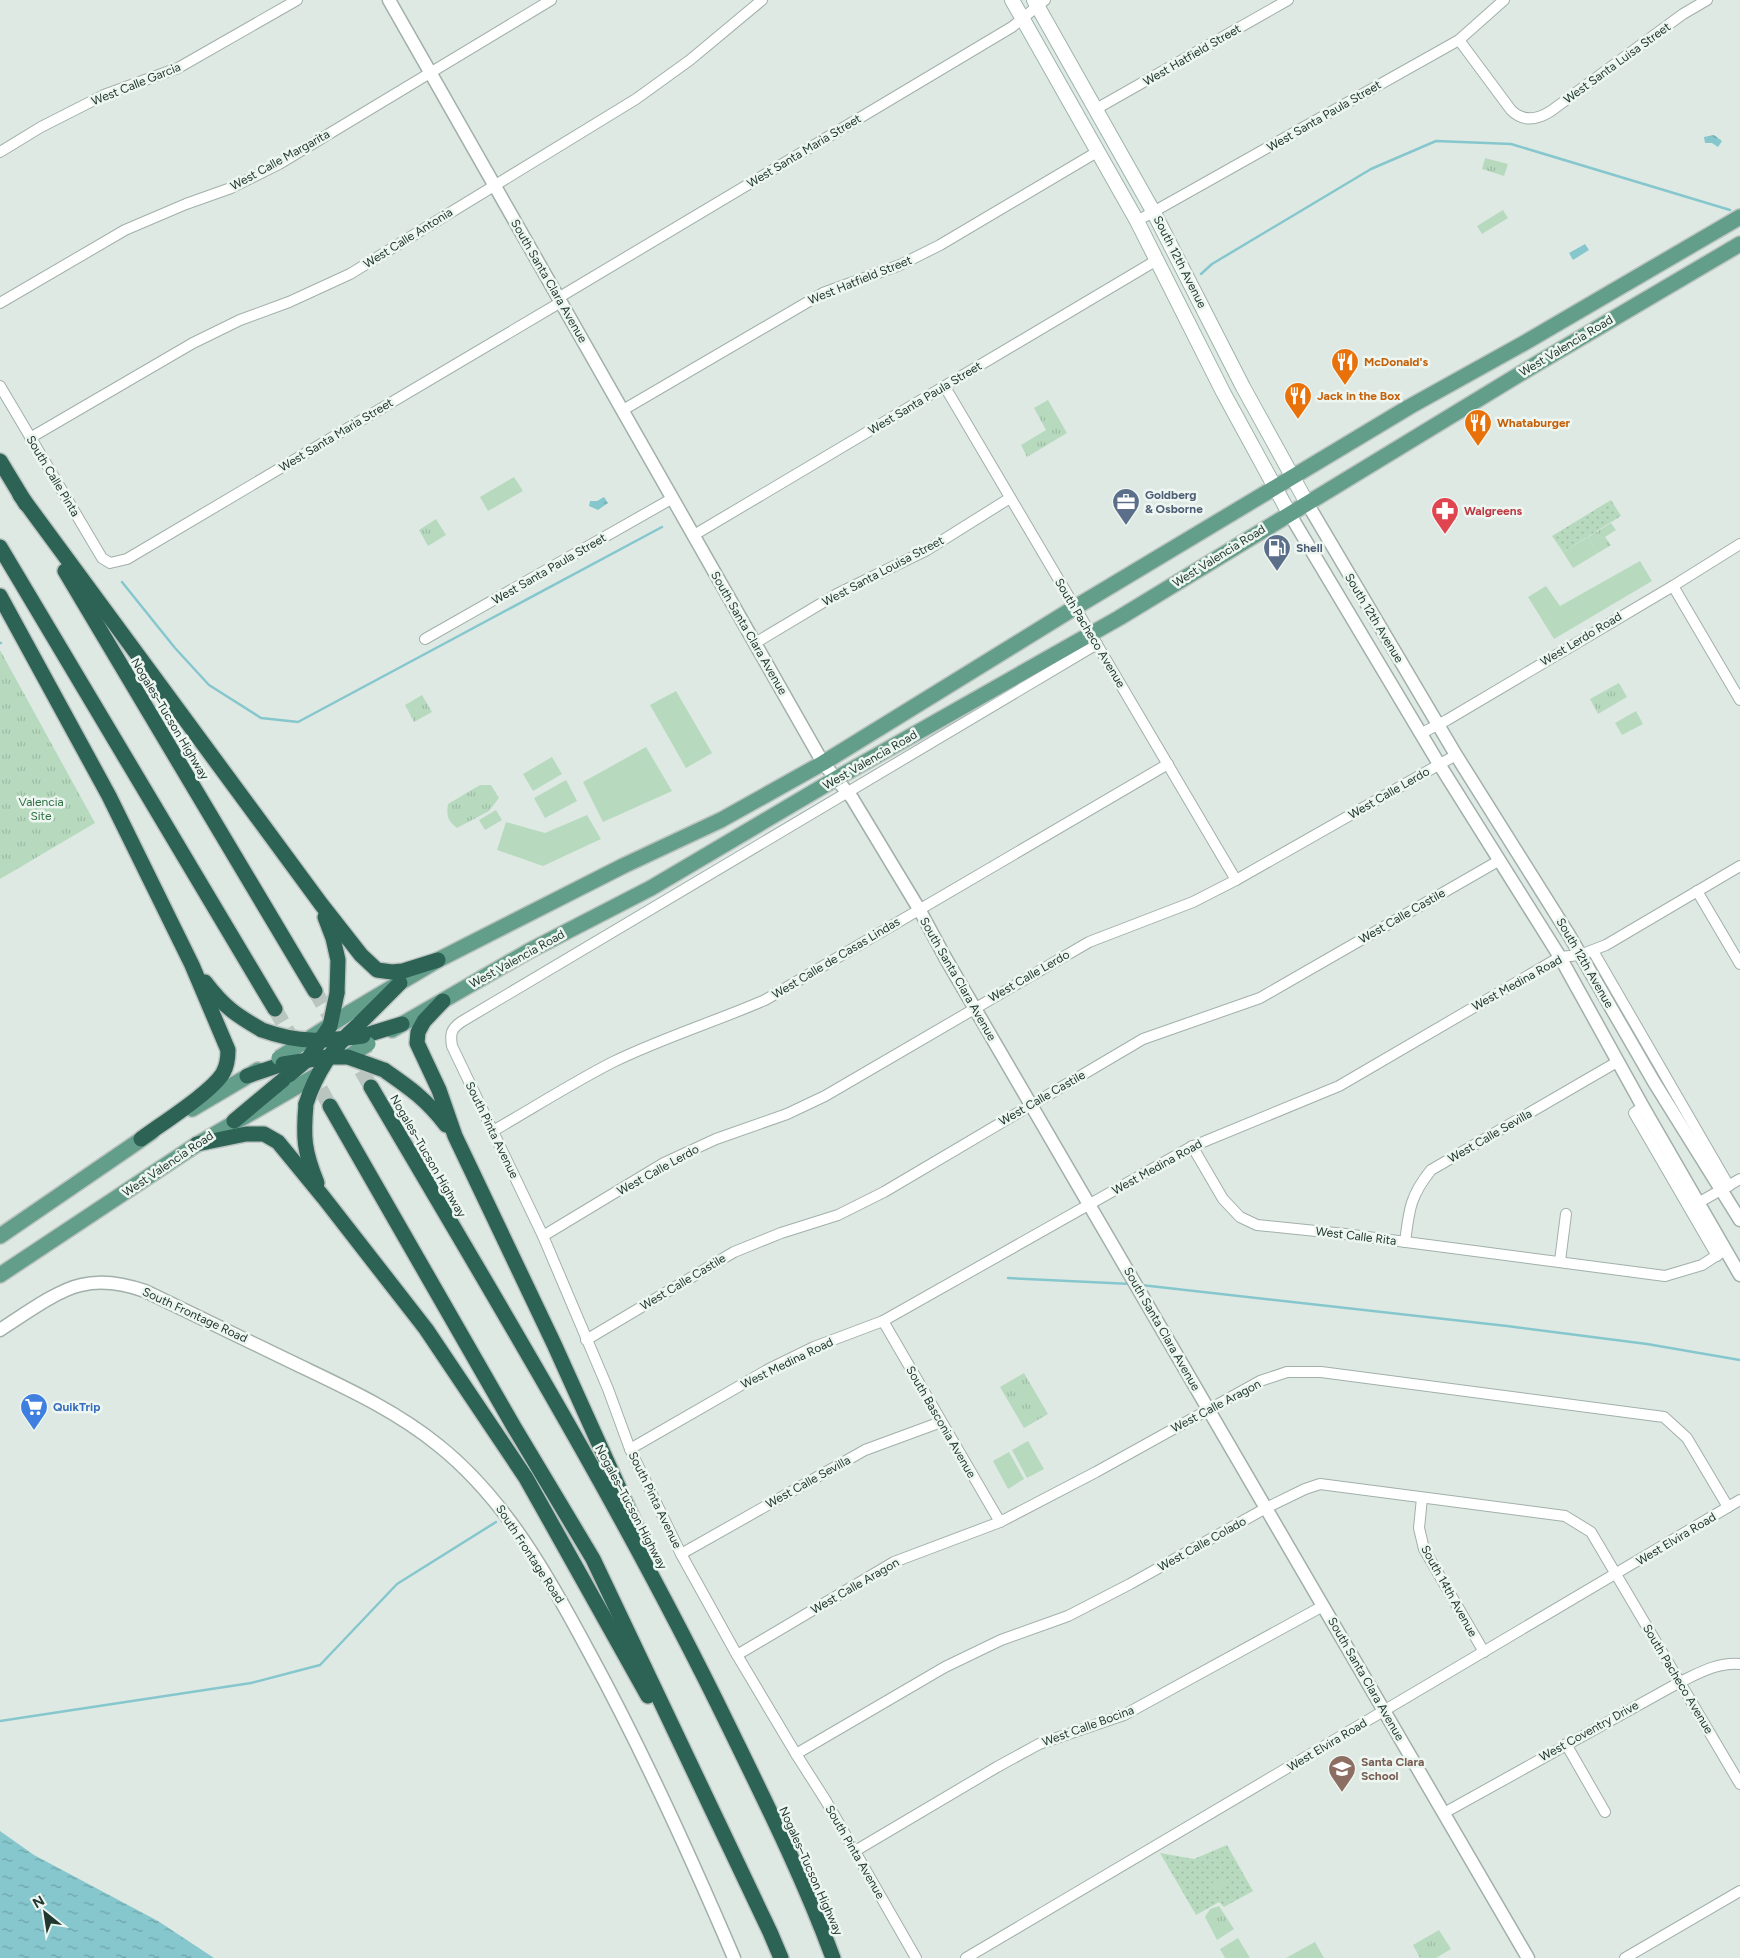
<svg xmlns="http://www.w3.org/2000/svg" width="1740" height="1958" font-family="Figtree,sans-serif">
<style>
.grass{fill:url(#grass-dots)}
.park{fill:url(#park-tufts)}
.pitch{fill:#b7dabe}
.water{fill:url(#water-ripples)}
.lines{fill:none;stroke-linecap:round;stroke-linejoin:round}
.stream{stroke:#86c7ce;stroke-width:2.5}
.motorway-tunnel{stroke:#b8c6bf;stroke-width:15;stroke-dasharray:15 8;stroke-linecap:butt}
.minor-casing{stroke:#a1b0aa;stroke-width:12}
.tertiary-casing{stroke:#a1b0aa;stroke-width:15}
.secondary-casing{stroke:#9db4aa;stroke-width:16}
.primary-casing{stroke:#bcc3c1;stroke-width:18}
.motorway-casing{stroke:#bcc3c1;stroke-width:18}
.minor{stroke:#fff;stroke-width:10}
.tertiary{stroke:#fff;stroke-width:12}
.secondary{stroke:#fff;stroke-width:14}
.primary{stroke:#639e8b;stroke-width:15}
.motorway{stroke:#2d6354;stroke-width:15}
.primary-bridge-casing{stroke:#bcc3c1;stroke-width:18;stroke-linecap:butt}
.motorway-bridge-casing{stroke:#bcc3c1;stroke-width:18;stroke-linecap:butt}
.primary-bridge{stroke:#639e8b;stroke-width:15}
.motorway-bridge{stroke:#2d6354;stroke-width:15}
.labels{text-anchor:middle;stroke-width:5;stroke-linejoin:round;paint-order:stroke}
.street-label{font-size:12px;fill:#203830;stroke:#eef6f1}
.food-label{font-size:12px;font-weight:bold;fill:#c56008;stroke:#eef6f1;text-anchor:start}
.service-label{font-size:12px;font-weight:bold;fill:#4e5e75;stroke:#eef6f1;text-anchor:start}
.health-label{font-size:12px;font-weight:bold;fill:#be3a42;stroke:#eef6f1;text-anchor:start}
.park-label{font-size:12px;fill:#2b6d41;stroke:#eef6f1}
.shop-label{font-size:12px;font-weight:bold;fill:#366cbe;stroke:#eef6f1;text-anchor:start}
.education-label{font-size:12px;font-weight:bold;fill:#785e54;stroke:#eef6f1;text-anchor:start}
</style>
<defs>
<pattern id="grass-dots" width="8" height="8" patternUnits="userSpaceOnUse" patternTransform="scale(1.25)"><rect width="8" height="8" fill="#b7dabe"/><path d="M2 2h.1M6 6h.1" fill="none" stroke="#9dbca4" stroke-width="1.8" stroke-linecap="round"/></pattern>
<pattern id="park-tufts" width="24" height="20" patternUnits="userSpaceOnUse" patternTransform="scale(1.25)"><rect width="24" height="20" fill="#b7dabe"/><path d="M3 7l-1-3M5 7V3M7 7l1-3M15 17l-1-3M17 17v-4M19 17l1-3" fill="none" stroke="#9dbca4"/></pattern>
<pattern id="water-ripples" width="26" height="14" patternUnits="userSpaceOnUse" patternTransform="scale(1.25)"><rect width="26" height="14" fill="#86c7ce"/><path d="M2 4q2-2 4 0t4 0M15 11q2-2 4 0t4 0" fill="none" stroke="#6da3a8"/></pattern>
</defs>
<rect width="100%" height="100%" fill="#dee9e3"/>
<g class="grass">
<polygon points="1611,500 1621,516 1563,552 1552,536"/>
<polygon points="1227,1845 1253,1891 1224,1907 1219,1902 1196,1915 1160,1853 1194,1859"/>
</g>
<g class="park">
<polygon points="1485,158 1508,164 1504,176 1482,169"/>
<polygon points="1048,400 1067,433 1027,457 1021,445 1046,430 1034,408"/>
<polygon points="436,519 446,535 428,546 419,530"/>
<polygon points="1611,523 1616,530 1605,537 1611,545 1598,553 1588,537"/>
<polygon points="0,650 95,823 0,879"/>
<polygon points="1619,683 1627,697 1598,714 1590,699"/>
<polygon points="422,695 432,712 414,722 405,705"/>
<path d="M480,785H491L499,798L489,811L457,828C448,821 446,816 448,804Z"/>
<polygon points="1024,1373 1048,1414 1024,1428 1000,1387"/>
<polygon points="1222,1876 1228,1885 1217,1892 1212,1883"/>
<polygon points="1219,1906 1234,1929 1217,1940 1205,1917 1210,1909"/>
<polygon points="1439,1930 1451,1949 1436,1958 1420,1958 1413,1945"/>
</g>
<g class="pitch">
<polygon points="1503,210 1508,218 1482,234 1477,226"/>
<polygon points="514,477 523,491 488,511 480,497"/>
<polygon points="1588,537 1598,553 1573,568 1563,552"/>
<polygon points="1640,561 1652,581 1554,639 1528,597 1546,586 1560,606"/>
<polygon points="676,691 712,753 686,768 650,705"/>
<polygon points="1636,711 1643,724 1622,735 1615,723"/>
<polygon points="646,747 672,791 603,822 583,782"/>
<polygon points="552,757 562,774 533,791 523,774"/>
<polygon points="566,780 577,801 545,818 534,798"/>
<polygon points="496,810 502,820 485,830 479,820"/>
<polygon points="587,815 601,839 543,866 497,850 506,822 545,833"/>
<polygon points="1028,1441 1044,1469 1027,1478 1012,1450"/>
<polygon points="1009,1452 1024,1479 1008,1489 993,1461"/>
<polygon points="1238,1938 1250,1958 1225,1958 1220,1949"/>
<polygon points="1315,1942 1324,1958 1286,1958"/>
</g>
<g class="water">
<polygon points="1714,135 1722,141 1718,147 1712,143 1705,143 1704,137"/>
<polygon points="1585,244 1589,250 1573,260 1569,253"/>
<polygon points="604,497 608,503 598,510 589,506 590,501 597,501"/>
<polygon points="0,1831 34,1855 158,1921 214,1958 0,1958"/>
</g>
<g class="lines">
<g class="stream">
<polyline points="1201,274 1212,264 1371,169 1436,141 1511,144 1730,210"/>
<polyline points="122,582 175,648 209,685 261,718 298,722 662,527"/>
<polyline points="0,643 1,643"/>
<polyline points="1008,1278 1131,1284"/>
<polyline points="1141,1285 1507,1326 1647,1344 1740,1360"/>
<polyline points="0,1721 251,1683 320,1665 397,1584 496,1522"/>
</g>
<g class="motorway-tunnel">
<polyline points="315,991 371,1087"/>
<polyline points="275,1009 330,1106"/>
</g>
<defs>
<g id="minor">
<path d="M1459,40L1511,110C1523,122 1537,120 1551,111L1683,14L1707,0"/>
<polyline points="1096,109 1288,0"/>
<polyline points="0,152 41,127 104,95 178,68 297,0"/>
<polyline points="1137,221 1459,40 1504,0"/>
<polyline points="558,298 1012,27 1045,0"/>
<polyline points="0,303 125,230 186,204 231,188 279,164 551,0"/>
<polyline points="0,386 102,558 110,563 127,559 561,302"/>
<polyline points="945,387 1236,880"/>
<polyline points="623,410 823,293 900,265 940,245 1097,152"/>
<polyline points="30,438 193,343 240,320 289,302 350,274 636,99 690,60 762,0"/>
<polyline points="694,535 1157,260"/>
<polyline points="1673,586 1740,700"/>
<polyline points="425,639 673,498"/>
<polyline points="755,643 837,594 927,550 1010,498"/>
<polyline points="1422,733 1447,720 1673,586 1740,544"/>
<polyline points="1697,891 1740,964"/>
<polyline points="1593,951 1729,1186"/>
<polyline points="1643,1107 1634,1113 1717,1256"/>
<path d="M493,1131C533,1108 572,1083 613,1062C662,1038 714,1022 765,1000L1168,764"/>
<polyline points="1192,1146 1223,1199 1240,1217 1257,1225 1345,1234 1665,1276 1702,1265 1725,1250"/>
<polyline points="1698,1203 1740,1179"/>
<polyline points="543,1236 664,1163 716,1139 787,1114 825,1096 1089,942 1193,902 1236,880 1456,755"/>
<path d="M1405,1242C1409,1210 1410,1196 1431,1170L1617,1062"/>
<polyline points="1560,1261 1566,1214"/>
<polyline points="883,1321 1000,1522"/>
<polyline points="586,1340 734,1252 781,1233 838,1215 884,1192 1143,1039 1260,998 1500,860"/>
<polyline points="630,1449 769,1369 814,1347 883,1321 1191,1147 1339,1086 1560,957 1580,955 1606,945 1740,866"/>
<polyline points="1422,1498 1419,1528 1424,1549 1484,1652"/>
<polyline points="681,1554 865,1450 941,1422"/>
<polyline points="737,1655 894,1562 1000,1522 1096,1472 1260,1381 1287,1372 1321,1372 1664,1417 1687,1438 1728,1507"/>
<polyline points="1566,1744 1605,1812"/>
<polyline points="796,1754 945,1667 1001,1640 1068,1616 1130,1584 1266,1508 1305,1489 1320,1484 1565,1516 1591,1532 1740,1784"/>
<path d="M1444,1813L1680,1682C1699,1673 1718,1662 1740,1664"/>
<polyline points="855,1851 997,1767 1039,1744 1124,1715 1323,1606"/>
<path d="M916,1958L826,1801L796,1754L737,1655L681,1554L630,1449L608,1389L543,1236L452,1046C450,1034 451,1029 461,1022L1097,644"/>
<polyline points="966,1958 1740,1500"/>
<polyline points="1625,1958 1740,1891"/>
</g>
<g id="tertiary">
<polyline points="389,0 823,763 852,798 919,909 946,959 1528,1958"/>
<polyline points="1307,503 1456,755 1569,935 1654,1082 1740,1220"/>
<polyline points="1289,513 1439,764 1560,957 1643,1107 1740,1275"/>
<path d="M0,1330C22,1316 57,1290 81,1285C101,1280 125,1284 145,1291C197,1316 249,1341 300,1366C348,1389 396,1411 438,1445C506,1499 550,1579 590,1654C644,1753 690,1855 734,1958"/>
</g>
<g id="secondary">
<polyline points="1012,0 1137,221 1223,392 1289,513"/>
<polyline points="1034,0 1153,211 1243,387 1307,503"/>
</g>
<g id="primary">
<polyline points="349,1013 438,960 623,866 721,820 823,763 1074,608 1409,407 1526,342 1740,217"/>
<polyline points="392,1030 529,951 651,888 837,778 1119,618 1538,363 1740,244"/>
<polyline points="192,1109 258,1070"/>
<polyline points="0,1236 152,1132"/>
<polyline points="0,1275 196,1145 296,1087"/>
</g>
<g id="motorway">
<polyline points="0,461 26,504"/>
<polyline points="20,495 321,904 361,955 377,970 392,972 403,971 438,960"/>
<polyline points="0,547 275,1009"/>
<polyline points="65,571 315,991"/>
<path d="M0,596L109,796L192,965L228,1050C228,1058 227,1066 223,1073C212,1092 161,1124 141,1139"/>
<polyline points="325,917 333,938 338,960 337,993"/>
<path d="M205,982C224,1007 236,1015 262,1030"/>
<polyline points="443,1001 424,1021 418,1032 417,1043 439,1090 455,1136 554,1344 646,1548"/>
<polyline points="357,1026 400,983"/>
<polyline points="363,1036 402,1024"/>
<path d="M384,1070C410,1088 427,1100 446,1125"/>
<polyline points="247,1076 283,1064"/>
<path d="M371,1087C495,1298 622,1507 729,1727C766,1803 804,1879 833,1958"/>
<path d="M306,1104C303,1138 304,1151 317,1183"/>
<polyline points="330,1106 514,1427 593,1559 770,1932 781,1958"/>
<polyline points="234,1121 289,1075"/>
<polyline points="197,1144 246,1134 264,1134 278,1142 324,1198 426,1329 526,1478 648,1696"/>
</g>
</defs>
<use href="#minor" class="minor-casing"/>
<use href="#tertiary" class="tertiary-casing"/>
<use href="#secondary" class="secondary-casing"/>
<use href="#primary" class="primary-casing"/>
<use href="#motorway" class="motorway-casing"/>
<use href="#minor" class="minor"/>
<use href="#tertiary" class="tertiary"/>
<use href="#secondary" class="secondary"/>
<use href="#primary" class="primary"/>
<use href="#motorway" class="motorway"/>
<defs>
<g id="primary-bridge">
<polyline points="348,1057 368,1044"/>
<polyline points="279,1058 349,1013"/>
<polyline points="296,1087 317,1075"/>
</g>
<g id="motorway-bridge">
<path d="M262,1030C301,1044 323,1041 363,1036"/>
<polyline points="283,1064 328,1057 348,1057 384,1070"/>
<polyline points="289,1075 308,1059 330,1026 337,993"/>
<path d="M306,1104C316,1072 332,1048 357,1026"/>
</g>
</defs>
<use href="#primary-bridge" class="primary-bridge-casing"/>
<use href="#motorway-bridge" class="motorway-bridge-casing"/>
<use href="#primary-bridge" class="primary-bridge"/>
<use href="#motorway-bridge" class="motorway-bridge"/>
</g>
<defs>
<symbol id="restaurant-pin" viewBox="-11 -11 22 30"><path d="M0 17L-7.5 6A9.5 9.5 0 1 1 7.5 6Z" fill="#e8710a" stroke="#eef6f1"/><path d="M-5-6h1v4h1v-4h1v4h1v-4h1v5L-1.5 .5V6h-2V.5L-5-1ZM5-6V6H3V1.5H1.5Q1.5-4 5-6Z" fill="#fff"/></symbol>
<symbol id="office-pin" viewBox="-11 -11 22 30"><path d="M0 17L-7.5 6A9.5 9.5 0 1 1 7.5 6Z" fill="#5c6f8a" stroke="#eef6f1"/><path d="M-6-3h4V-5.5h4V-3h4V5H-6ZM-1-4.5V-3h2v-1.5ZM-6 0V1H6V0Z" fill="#fff"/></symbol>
<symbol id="pharmacy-pin" viewBox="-11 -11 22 30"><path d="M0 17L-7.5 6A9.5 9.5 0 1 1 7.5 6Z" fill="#e0444e" stroke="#eef6f1"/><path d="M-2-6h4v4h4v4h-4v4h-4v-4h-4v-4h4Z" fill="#fff"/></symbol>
<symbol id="fuel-pin" viewBox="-11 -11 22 30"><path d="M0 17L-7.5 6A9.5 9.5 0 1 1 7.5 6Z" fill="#5c6f8a" stroke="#eef6f1"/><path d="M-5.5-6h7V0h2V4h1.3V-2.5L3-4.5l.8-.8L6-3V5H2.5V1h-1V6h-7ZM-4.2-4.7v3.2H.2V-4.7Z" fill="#fff"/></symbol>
<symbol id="supermarket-pin" viewBox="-11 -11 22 30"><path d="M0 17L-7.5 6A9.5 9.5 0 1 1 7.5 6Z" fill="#3f7fe0" stroke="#eef6f1"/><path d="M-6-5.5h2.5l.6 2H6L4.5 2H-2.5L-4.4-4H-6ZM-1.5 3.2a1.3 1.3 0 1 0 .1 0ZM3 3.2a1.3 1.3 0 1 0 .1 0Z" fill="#fff"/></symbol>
<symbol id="school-pin" viewBox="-11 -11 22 30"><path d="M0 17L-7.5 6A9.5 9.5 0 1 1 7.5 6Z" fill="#8d6e63" stroke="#eef6f1"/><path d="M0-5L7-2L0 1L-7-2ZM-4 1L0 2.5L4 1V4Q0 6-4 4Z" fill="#fff"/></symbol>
</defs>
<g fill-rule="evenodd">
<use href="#restaurant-pin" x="1329" y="346" width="32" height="43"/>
<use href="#restaurant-pin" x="1282" y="380" width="32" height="43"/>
<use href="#restaurant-pin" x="1462" y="407" width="32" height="43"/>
<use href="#office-pin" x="1110" y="486" width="32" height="43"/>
<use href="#pharmacy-pin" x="1429" y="495" width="32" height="43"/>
<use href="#fuel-pin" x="1261" y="532" width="32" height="43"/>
<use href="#supermarket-pin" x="18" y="1391" width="32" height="43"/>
<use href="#school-pin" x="1326" y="1753" width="32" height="43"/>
</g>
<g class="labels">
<g class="street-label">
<text transform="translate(1192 55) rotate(-30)" y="4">West Hatfield Street</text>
<text transform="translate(1617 63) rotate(-36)" y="4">West Santa Luisa Street</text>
<text transform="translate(136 84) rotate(-22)" y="4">West Calle Garcia</text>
<text transform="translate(1324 116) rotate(-30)" y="4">West Santa Paula Street</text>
<text transform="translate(804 151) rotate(-31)" y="4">West Santa Maria Street</text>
<text transform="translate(280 160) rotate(-29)" y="4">West Calle Margarita</text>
<text transform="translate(408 238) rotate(-32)" y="4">West Calle Antonia</text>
<text transform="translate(1180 262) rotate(63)" y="4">South 12th Avenue</text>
<text transform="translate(860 280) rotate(-22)" y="4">West Hatfield Street</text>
<text transform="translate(549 281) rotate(60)" y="4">South Santa Clara Avenue</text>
<text transform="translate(1566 346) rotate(-31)" y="4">West Valencia Road</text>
<text transform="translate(925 398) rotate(-31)" y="4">West Santa Paula Street</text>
<text transform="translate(336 435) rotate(-31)" y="4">West Santa Maria Street</text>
<text transform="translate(53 476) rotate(59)" y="4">South Calle Pinta</text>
<text transform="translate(1219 556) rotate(-32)" y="4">West Valencia Road</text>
<text transform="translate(549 569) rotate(-30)" y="4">West Santa Paula Street</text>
<text transform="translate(883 571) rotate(-28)" y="4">West Santa Louisa Street</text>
<text transform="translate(1374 618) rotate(59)" y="4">South 12th Avenue</text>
<text transform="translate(749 633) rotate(60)" y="4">South Santa Clara Avenue</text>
<text transform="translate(1090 633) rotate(59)" y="4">South Pacheco Avenue</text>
<text transform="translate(1581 639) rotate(-31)" y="4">West Lerdo Road</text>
<text transform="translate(170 719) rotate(59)" y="4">Nogales–Tucson Highway</text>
<text transform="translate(870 760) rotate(-30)" y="4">West Valencia Road</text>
<text transform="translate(1389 793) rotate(-30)" y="4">West Calle Lerdo</text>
<text transform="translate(1402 916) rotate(-30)" y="4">West Calle Castile</text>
<text transform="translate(836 958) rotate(-31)" y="4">West Calle de Casas Lindas</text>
<text transform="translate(517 959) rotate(-29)" y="4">West Valencia Road</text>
<text transform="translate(1585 963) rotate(60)" y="4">South 12th Avenue</text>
<text transform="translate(1029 976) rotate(-30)" y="4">West Calle Lerdo</text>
<text transform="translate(958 979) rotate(60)" y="4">South Santa Clara Avenue</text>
<text transform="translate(1517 983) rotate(-29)" y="4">West Medina Road</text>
<text transform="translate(1042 1098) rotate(-30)" y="4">West Calle Castile</text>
<text transform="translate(492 1130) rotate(64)" y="4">South Pinta Avenue</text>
<text transform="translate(1490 1136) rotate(-30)" y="4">West Calle Sevilla</text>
<text transform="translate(428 1156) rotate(60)" y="4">Nogales–Tucson Highway</text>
<text transform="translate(168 1164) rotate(-34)" y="4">West Valencia Road</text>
<text transform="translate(1157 1167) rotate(-29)" y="4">West Medina Road</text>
<text transform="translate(658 1170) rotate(-29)" y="4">West Calle Lerdo</text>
<text transform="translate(1356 1236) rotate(7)" y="4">West Calle Rita</text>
<text transform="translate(683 1282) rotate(-31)" y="4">West Calle Castile</text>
<text transform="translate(195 1315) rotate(25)" y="4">South Frontage Road</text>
<text transform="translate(1162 1329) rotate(60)" y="4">South Santa Clara Avenue</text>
<text transform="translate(787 1363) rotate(-26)" y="4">West Medina Road</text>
<text transform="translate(1216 1406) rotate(-28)" y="4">West Calle Aragon</text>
<text transform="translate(941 1422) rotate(60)" y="4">South Basconia Avenue</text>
<text transform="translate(808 1482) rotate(-29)" y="4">West Calle Sevilla</text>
<text transform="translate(655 1500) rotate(64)" y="4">South Pinta Avenue</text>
<text transform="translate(631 1507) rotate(62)" y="4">Nogales–Tucson Highway</text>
<text transform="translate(1676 1539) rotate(-31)" y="4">West Elvira Road</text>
<text transform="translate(1202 1544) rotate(-29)" y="4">West Calle Colado</text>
<text transform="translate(530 1554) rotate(57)" y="4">South Frontage Road</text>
<text transform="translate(855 1586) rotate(-30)" y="4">West Calle Aragon</text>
<text transform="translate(1449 1591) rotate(61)" y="4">South 14th Avenue</text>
<text transform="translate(1366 1679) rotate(60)" y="4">South Santa Clara Avenue</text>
<text transform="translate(1678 1679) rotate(59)" y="4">South Pacheco Avenue</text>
<text transform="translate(1088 1726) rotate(-20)" y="4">West Calle Bocina</text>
<text transform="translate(1589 1731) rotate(-29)" y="4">West Coventry Drive</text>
<text transform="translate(1327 1745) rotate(-31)" y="4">West Elvira Road</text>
<text transform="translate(855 1852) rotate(60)" y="4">South Pinta Avenue</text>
<text transform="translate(811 1871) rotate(66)" y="4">Nogales–Tucson Highway</text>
</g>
<g class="food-label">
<text x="1364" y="366">McDonald's</text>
<text x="1317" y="400">Jack in the Box</text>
<text x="1497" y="427">Whataburger</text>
</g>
<g class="service-label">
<text x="1145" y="499">Goldberg<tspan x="1145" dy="14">&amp; Osborne</tspan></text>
<text x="1296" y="552">Shell</text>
</g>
<g class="health-label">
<text x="1464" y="515">Walgreens</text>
</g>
<g class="park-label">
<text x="41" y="806">Valencia<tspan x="41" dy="14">Site</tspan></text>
</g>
<g class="shop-label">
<text x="53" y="1411">QuikTrip</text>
</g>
<g class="education-label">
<text x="1361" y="1766">Santa Clara<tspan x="1361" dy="14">School</tspan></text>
</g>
</g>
<g transform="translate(45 1913) rotate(330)" stroke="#eef6f1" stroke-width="4" paint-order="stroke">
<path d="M0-4L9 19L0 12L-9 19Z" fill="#203830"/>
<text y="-8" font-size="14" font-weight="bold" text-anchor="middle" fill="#203830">N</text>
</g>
</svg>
